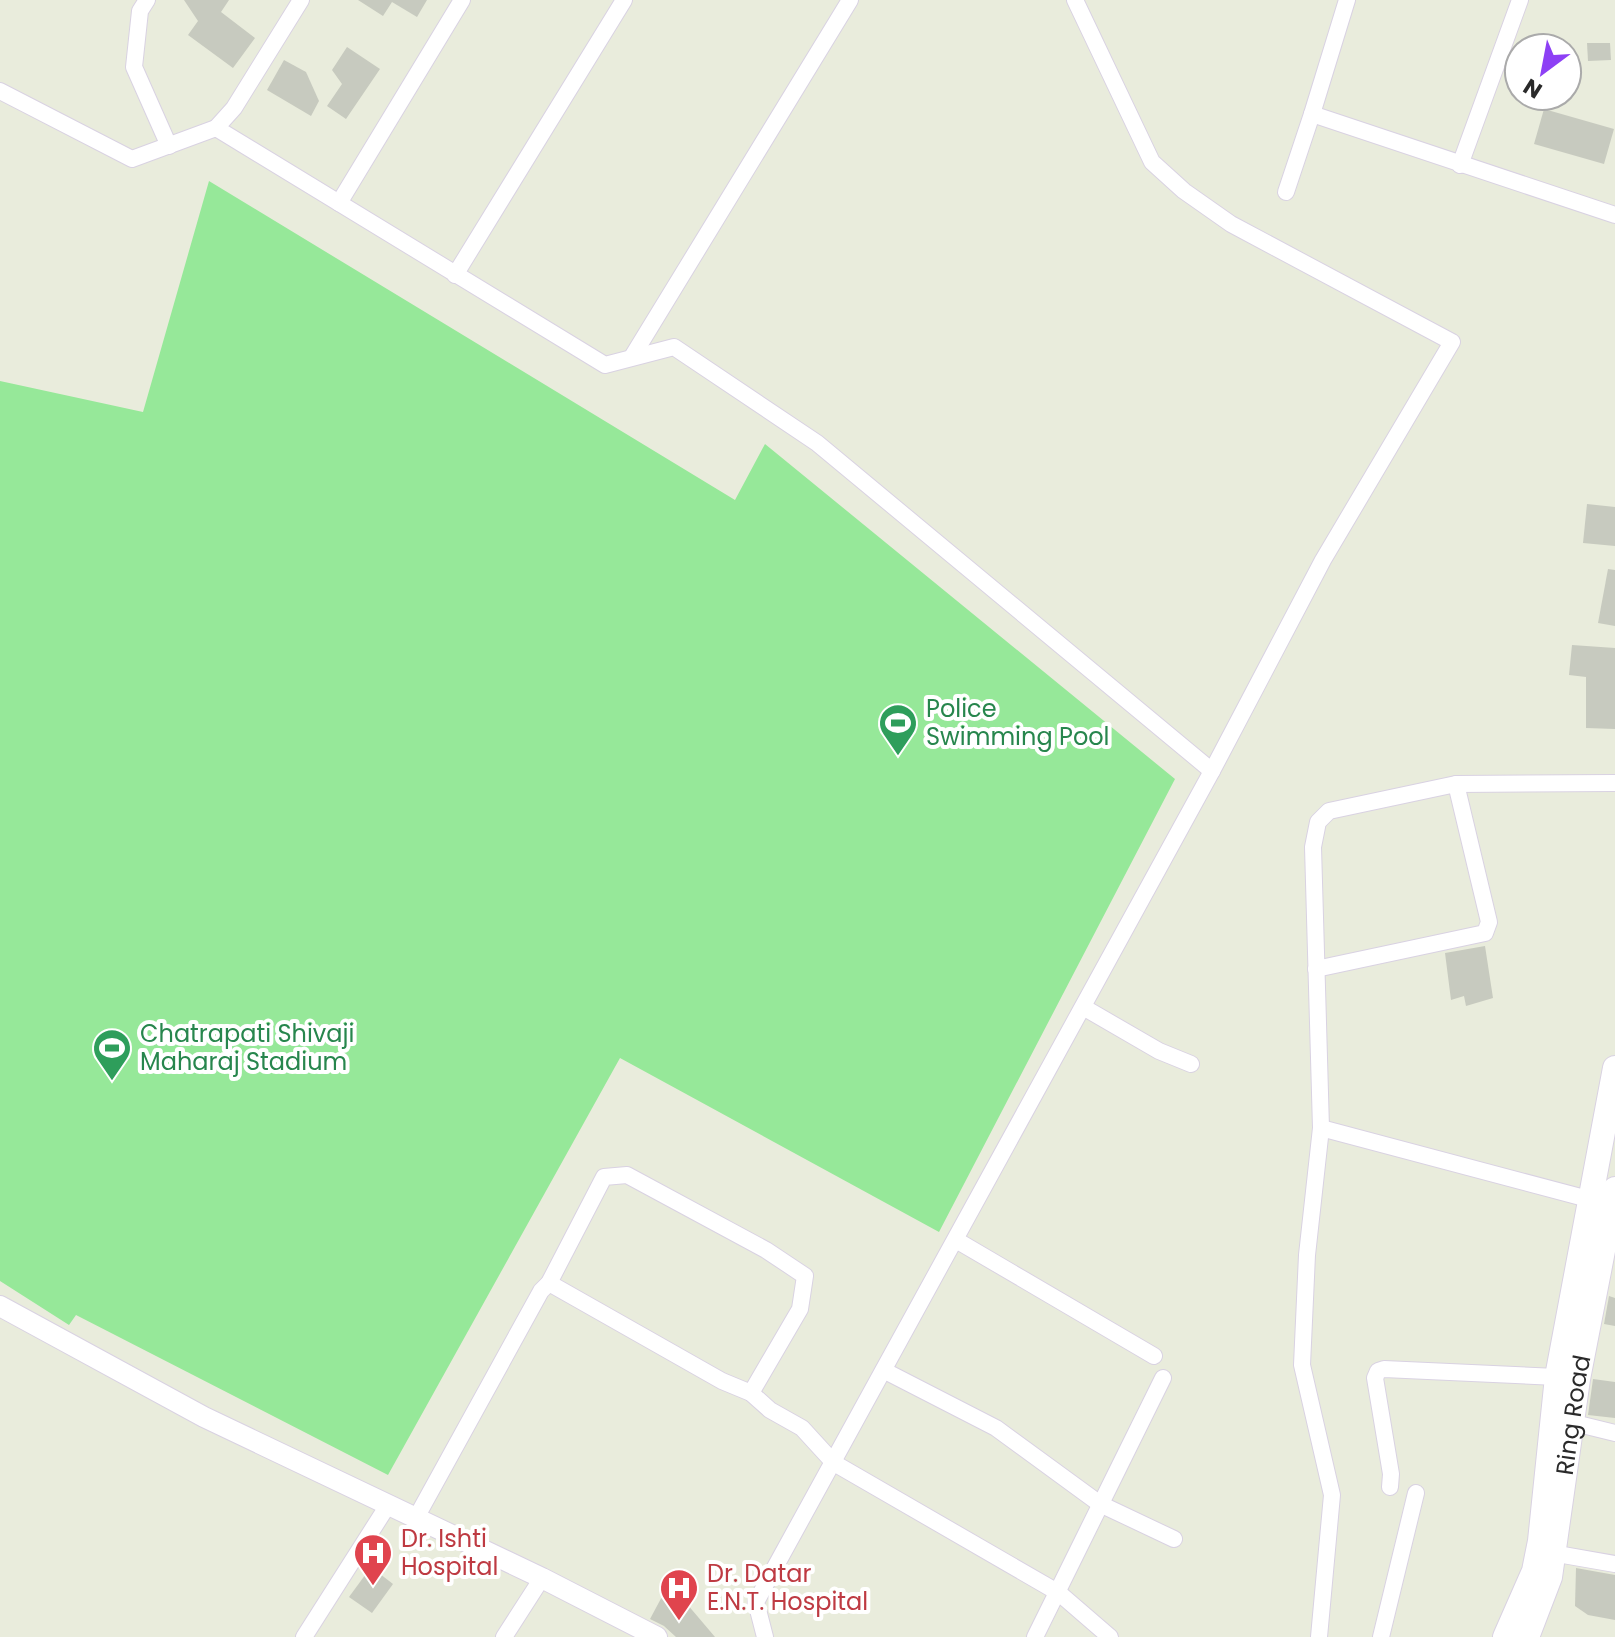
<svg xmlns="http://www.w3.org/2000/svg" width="1615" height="1637" font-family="Poppins,sans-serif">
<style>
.pitch{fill:#96e899}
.building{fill:#c7cabf}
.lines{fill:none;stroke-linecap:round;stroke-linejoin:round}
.minor-casing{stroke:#d9d2e2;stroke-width:18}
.tertiary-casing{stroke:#d9d2e2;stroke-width:22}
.secondary-casing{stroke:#d9d2e2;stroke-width:26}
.minor{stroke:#fff;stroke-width:16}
.tertiary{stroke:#fff;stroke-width:20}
.secondary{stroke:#fff;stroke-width:24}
.labels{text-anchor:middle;stroke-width:8;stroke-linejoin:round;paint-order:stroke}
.leisure-label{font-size:24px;fill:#27864d;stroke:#fff;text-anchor:start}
.street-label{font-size:24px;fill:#2a2a2a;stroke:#fff}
.health-label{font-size:24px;fill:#be3a42;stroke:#fff;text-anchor:start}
</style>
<rect width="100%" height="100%" fill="#e9ecdc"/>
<polygon class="pitch" points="209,181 735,500 765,444 1175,779 939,1232 620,1058 388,1475 76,1315 69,1325 0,1281 0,381 143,412"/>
<g class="building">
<polygon points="184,0 229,0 221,12 255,38 233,68 188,35 198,21"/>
<polygon points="358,0 427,0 417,17 392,2 383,16"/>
<polygon points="1587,43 1610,43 1611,60 1588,61"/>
<polygon points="347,47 380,69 346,119 327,106 342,84 332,70"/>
<polygon points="284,60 306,72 319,101 311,116 267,90"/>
<polygon points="1544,109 1614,129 1604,164 1534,144"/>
<polygon points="1587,504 1615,507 1615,546 1583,543"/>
<polygon points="1608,569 1615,570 1615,626 1598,623"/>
<polygon points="1572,645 1615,648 1615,729 1586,728 1586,677 1569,675"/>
<polygon points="1485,946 1493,998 1466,1006 1464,996 1451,1000 1445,953"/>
<polygon points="1609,1296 1615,1298 1615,1326 1604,1324"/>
<polygon points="1593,1379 1615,1382 1615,1418 1588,1415"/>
<polygon points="371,1567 393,1584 372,1613 349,1597"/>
<polygon points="1576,1568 1615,1575 1615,1620 1588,1615 1575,1606"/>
<polygon points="665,1591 687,1604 715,1637 676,1637 664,1626 650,1619"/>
</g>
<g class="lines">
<defs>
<g id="minor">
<polyline points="147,0 140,11 134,67 169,146"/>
<polyline points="1347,0 1312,114 1615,215"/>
<polyline points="0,91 132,159 216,128 605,365 674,347 817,443 1212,771"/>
<polyline points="216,128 234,108 301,0"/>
<polyline points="1460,165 1520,0"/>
<polyline points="1286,192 1312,114"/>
<polyline points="339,203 462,0"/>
<polyline points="455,275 624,0"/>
<polyline points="632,357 850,0"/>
<polyline points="1316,969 1485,933 1489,922 1456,784"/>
<polyline points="1083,1007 1159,1051 1191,1064"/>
<polyline points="1321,1128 1592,1200"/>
<polyline points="956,1240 1154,1356"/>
<polyline points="549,1283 722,1381 751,1393 770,1410 802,1428 834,1463 1059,1593 1110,1637"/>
<polyline points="885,1371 996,1428 1100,1504 1174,1539"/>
<polyline points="1562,1420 1615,1433"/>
<polyline points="1390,1487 1391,1474 1375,1378 1378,1371 1384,1369 1557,1377"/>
<polyline points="416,1518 541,1291 549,1283 604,1177 627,1175 766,1250 805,1276 800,1309 751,1393"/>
<polyline points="1546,1552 1615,1564"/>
<polyline points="304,1637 388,1505"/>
<polyline points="504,1637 542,1578"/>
<polyline points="765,1637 756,1602 1212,771 1323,560 1452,342 1231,224 1184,191 1152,162 1075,0"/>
<polyline points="1035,1637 1163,1378"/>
<polyline points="1319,1637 1332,1495 1302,1365 1307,1255 1321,1128 1313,847 1318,822 1329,811 1456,784 1615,783"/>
<polyline points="1381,1637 1416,1493"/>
</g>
<polyline id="tertiary" points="0,1306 204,1417 542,1578 657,1637"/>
<g id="secondary">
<polyline points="1505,1637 1534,1571 1540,1541 1557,1377 1615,1068"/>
<path id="s1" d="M1527,1637L1550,1577L1578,1379L1615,1189"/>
</g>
</defs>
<use href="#minor" class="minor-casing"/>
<use href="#tertiary" class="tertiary-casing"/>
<use href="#secondary" class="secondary-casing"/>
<use href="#minor" class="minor"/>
<use href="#tertiary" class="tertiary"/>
<use href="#secondary" class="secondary"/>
</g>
<defs>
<symbol id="stadium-pin" viewBox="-11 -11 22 30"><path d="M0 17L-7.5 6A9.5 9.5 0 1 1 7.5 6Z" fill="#2e9e5b" stroke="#fff"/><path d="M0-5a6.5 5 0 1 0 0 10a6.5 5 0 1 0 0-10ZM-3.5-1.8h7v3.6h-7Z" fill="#fff"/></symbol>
<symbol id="hospital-pin" viewBox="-11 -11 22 30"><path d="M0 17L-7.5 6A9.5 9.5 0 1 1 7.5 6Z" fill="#e0444e" stroke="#fff"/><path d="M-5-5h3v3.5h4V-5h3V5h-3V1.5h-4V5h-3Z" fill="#fff"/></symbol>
</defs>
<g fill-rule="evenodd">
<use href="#stadium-pin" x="876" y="701" width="44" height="60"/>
<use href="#stadium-pin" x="90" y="1026" width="44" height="60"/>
<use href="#hospital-pin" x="351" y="1531" width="44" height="60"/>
<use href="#hospital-pin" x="657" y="1566" width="44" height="60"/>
</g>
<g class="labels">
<g class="leisure-label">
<text x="926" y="717">Police<tspan x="926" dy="28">Swimming Pool</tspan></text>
<text x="140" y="1042">Chatrapati Shivaji<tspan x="140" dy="28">Maharaj Stadium</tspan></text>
</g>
<g class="street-label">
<text dy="8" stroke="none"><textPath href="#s1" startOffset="228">Ring Road</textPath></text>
</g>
<g class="health-label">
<text x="401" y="1547">Dr. Ishti<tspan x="401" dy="28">Hospital</tspan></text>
<text x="707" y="1582">Dr. Datar<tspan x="707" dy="28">E.N.T. Hospital</tspan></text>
</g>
</g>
<g transform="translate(1543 72) rotate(212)"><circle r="38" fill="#ffffff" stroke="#aaaaaa" stroke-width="2"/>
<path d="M0-6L14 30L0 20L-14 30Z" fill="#8d40f5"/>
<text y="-12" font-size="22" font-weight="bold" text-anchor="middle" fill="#2a2a2a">N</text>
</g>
</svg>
